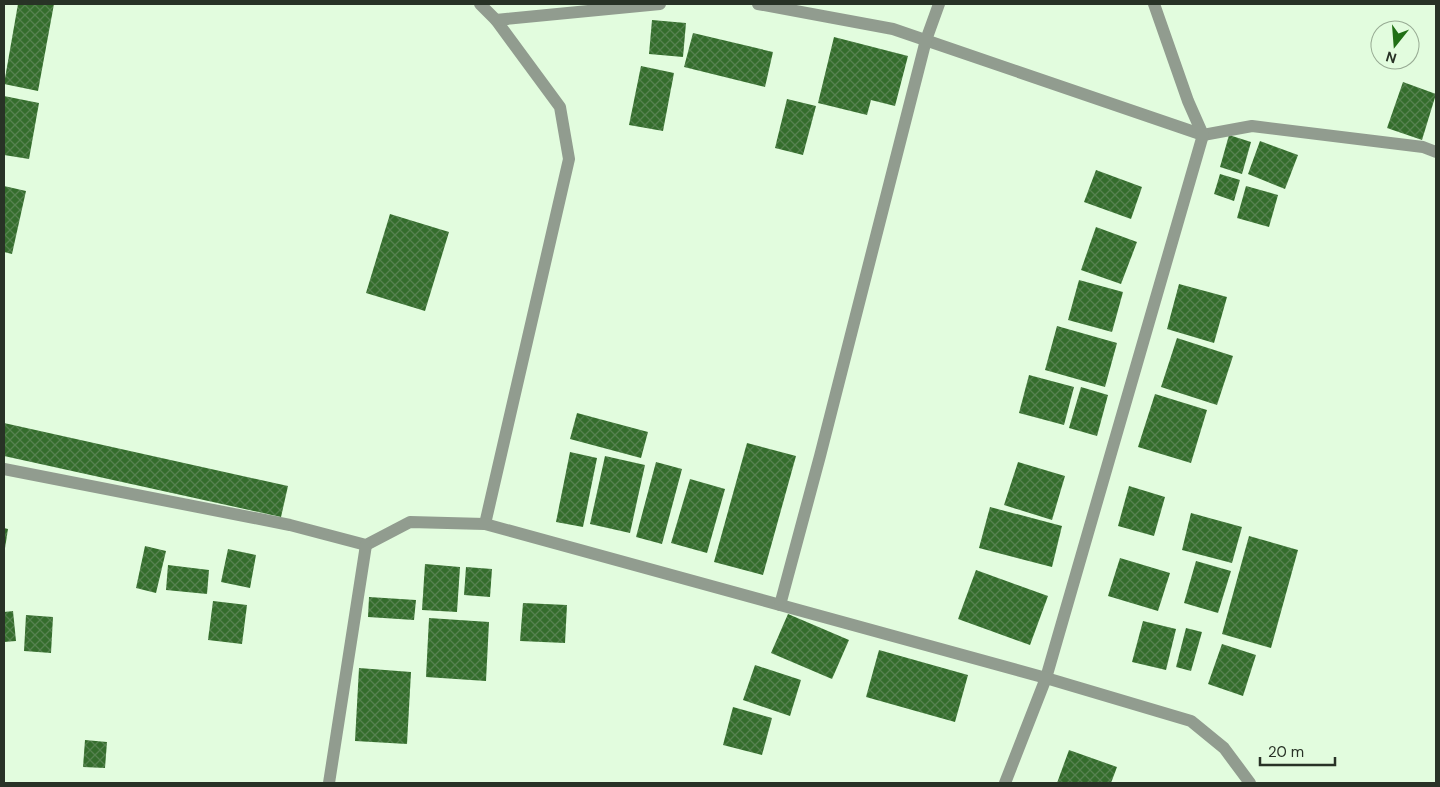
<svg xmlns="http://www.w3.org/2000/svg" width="1440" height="787" font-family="'DM Sans',sans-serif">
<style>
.building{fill:url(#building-cross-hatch)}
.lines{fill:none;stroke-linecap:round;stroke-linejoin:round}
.minor{stroke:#919c8f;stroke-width:12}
</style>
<defs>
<pattern id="building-cross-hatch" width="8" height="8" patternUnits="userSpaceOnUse" patternTransform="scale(1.25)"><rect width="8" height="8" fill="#346d2c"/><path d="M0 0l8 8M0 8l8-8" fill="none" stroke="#568250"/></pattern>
</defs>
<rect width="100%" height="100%" fill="#e2fcde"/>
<g class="building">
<polygon points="18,4 54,4 38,91 4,84"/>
<polygon points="652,20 686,23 683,57 649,54"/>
<polygon points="693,33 773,52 765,87 684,67"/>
<polygon points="834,37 908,56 895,106 871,100 867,115 818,103"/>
<polygon points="641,66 674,73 663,131 629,125"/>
<polygon points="1403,82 1436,94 1422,140 1387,128"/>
<polygon points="4,96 39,103 29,159 4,155"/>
<polygon points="787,99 816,106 803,155 775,148"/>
<polygon points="1229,135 1251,142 1242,174 1220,167"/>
<polygon points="1260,141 1298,155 1285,189 1248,174"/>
<polygon points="1096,170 1142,187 1131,219 1084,202"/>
<polygon points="1220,174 1240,180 1234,201 1214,194"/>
<polygon points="4,186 26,191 12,254 4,252"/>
<polygon points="1246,186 1278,195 1269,227 1237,218"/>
<polygon points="390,214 449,232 425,311 366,293"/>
<polygon points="1096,227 1137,242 1121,284 1081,270"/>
<polygon points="1079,280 1123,292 1112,332 1068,320"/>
<polygon points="1179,284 1227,297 1214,343 1167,329"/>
<polygon points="1057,326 1117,343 1105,387 1045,370"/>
<polygon points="1177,338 1233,356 1217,405 1161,387"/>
<polygon points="1029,375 1074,387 1064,425 1019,413"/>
<polygon points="1081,387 1108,395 1097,436 1069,428"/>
<polygon points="1155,394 1207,410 1191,463 1138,447"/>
<polygon points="577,413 648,432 641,458 570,439"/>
<polygon points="4,423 288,486 281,517 4,456"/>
<polygon points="747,443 796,456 763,575 714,562"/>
<polygon points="570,452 597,458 583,527 556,522"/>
<polygon points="605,456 645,465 630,533 590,524"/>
<polygon points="656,462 682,469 662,544 636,537"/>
<polygon points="1018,462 1065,476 1052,520 1004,505"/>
<polygon points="690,479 725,489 707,553 671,543"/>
<polygon points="1129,486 1165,497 1154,536 1118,526"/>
<polygon points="990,507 1062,526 1052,567 979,548"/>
<polygon points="1191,513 1242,527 1232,563 1182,550"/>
<polygon points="4,528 8,529 5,548 4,548"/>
<polygon points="1249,536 1298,550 1271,648 1222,634"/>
<polygon points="145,546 166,551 156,593 136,588"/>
<polygon points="228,549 256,555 250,588 221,582"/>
<polygon points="1120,558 1170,573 1158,611 1108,596"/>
<polygon points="1196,561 1231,571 1218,613 1184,603"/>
<polygon points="425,564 460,567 457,612 422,610"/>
<polygon points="168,565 209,570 207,594 166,590"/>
<polygon points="466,567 492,569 490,597 464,595"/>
<polygon points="976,570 1048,596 1030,645 958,619"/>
<polygon points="369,597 416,600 414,620 368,617"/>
<polygon points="213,601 247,605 242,644 208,640"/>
<polygon points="523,603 567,605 565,643 520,641"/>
<polygon points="13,611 16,641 4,642 4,612"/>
<polygon points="788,614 849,640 832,679 771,653"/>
<polygon points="26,615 53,617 51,653 24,651"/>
<polygon points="429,618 489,622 486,681 426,677"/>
<polygon points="1143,621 1176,629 1166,670 1132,662"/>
<polygon points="1186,628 1202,632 1191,671 1176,667"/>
<polygon points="1222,644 1256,655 1243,696 1208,684"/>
<polygon points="879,650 968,675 955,722 866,697"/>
<polygon points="755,665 801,680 790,716 743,700"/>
<polygon points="359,668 411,672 407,744 355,741"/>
<polygon points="733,707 772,718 762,755 723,745"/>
<polygon points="85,740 107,742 105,768 83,767"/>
<polygon points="1069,750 1117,767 1111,783 1057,783"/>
</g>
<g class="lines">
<g class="minor">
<polyline points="480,4 496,20 560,107 569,159 485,524"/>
<polyline points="758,4 893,29 1203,135 1252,126 1423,147 1436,152"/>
<polyline points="1154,4 1188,101 1203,135 1046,678 1191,721 1224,748 1250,783"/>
<polyline points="496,20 660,4"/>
<polyline points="4,469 290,525 366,545 410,522 485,524 1046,678 1005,783"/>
<polyline points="780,605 820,456 926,40 939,4"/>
<polyline points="329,783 366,545"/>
</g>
</g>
<rect width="1440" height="787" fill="none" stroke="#283226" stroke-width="10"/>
<g transform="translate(1395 45) rotate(197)"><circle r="24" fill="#e2fcde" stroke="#98ab94"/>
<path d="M0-4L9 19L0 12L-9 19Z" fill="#206f15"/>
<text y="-8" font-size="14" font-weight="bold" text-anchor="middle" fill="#283226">N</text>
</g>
<path d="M1260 757v8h75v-8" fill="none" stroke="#283226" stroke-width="2.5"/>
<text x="1268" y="757" font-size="15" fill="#283226" stroke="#e2fcde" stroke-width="4" paint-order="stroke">20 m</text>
</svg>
